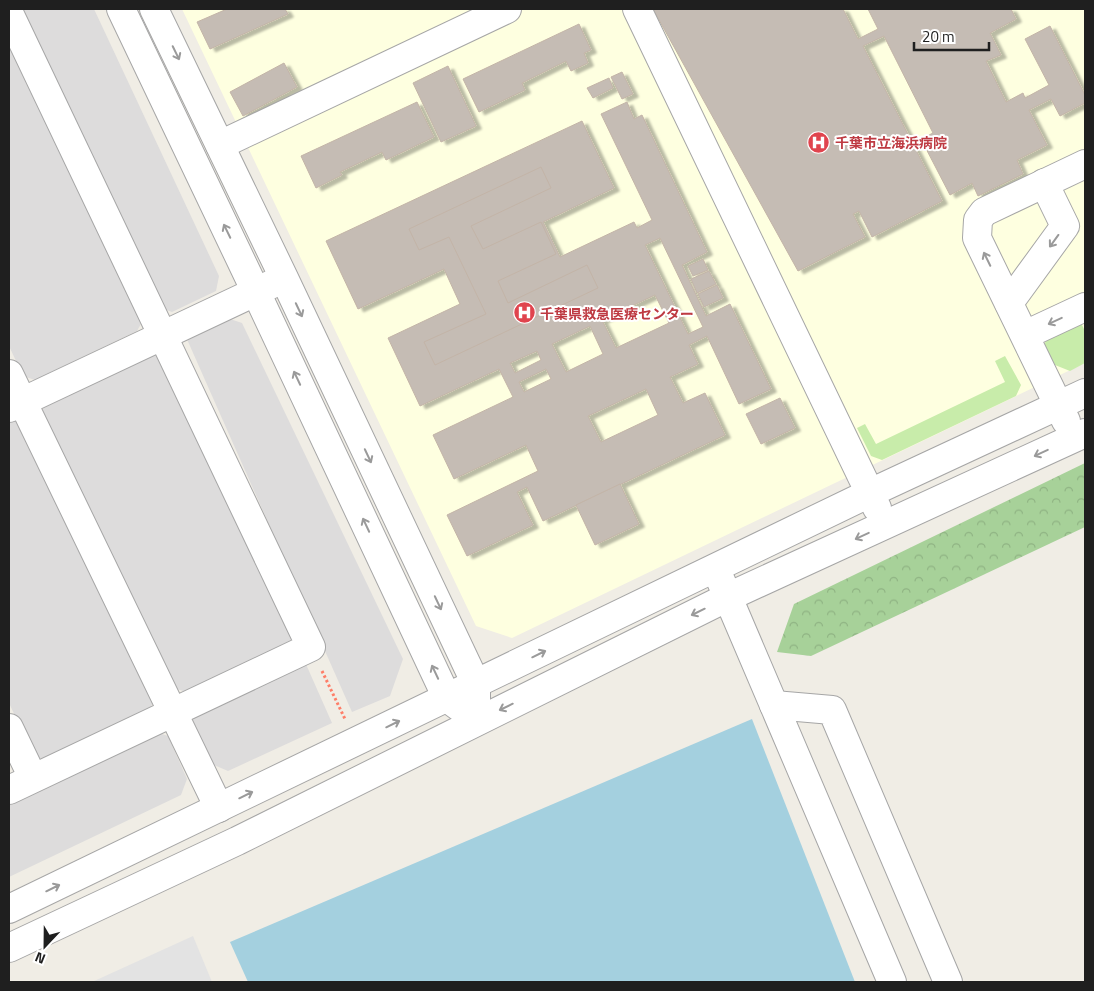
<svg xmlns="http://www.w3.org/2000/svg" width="1094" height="991" font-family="'Titillium Web','Noto Sans JP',sans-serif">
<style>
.residential{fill:#dddcdc}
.education{fill:#feffe0}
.grass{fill:#c8ecaa}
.forest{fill:url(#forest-crowns)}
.parking{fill:#e3e3e3}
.water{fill:#a4d0df}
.building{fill:#c5bcb4;stroke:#c3b4a7;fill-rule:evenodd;filter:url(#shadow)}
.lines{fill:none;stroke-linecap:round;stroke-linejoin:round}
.minor-casing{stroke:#a6a6a6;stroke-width:30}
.path{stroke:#fe7e68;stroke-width:3;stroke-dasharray:2.5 2.5;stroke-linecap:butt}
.minor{stroke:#fff;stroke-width:28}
.oneway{stroke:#9a9a9a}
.labels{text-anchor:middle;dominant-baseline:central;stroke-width:4;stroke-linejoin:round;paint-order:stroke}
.health-label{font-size:14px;font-weight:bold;fill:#be3a42;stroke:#fff;text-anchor:start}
</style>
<defs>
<pattern id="forest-crowns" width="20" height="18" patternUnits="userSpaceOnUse" patternTransform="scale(1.25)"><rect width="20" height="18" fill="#a7d199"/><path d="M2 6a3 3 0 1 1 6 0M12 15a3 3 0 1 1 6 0" fill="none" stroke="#8fb383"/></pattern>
<filter id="shadow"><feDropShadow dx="5.5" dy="3" stdDeviation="1" flood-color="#0004"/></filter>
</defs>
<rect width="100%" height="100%" fill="#f0ede5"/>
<g class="residential">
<path d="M18,9H94L219,276L216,291L172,312L159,307Z"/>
<path d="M9,35L143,320L137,331L35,380L23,376L9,346Z"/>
<path d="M230,319L242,323L403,659L390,696L352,712L186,337Z"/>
<path d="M149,350L161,355L294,633L289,644L186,692L174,688L42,411L47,399Z"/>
<path d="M9,418L21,423L154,700L149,711L46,760L34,756L9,703Z"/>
<path d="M305,662L332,723L228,771L214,765L192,722L198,711Z"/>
<path d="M156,732L168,736L187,779L181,795L9,877V801Z"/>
</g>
<path class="education" d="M182,9H1085V363L512,638L476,626Z"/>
<g class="grass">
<path d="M1080,321L1085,331V363L1070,371L1055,365C1052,359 1046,352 1045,346C1043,334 1071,325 1080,321Z"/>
<path d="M1005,356L1021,385L1016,396L882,460L871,456L857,428L865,424L876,444L1005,382L995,361Z"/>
</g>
<path class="forest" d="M1085,463V527L811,656L777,652L794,604Z"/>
<path class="parking" d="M193,936L212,982H92Z"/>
<path class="water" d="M752,719L855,982H248L230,942Z"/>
<g class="building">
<path d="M227,9H285L288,14L210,49L197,22Z"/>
<path d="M653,9H843L858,39L878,29L868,9H1011L1016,19L990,33L1001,55L986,61L1006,102L1023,93L1025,98L1049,85L1025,39L1050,26L1085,95V103L1060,116L1051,99L1029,110L1047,145L1017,160L1023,174L978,196L972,183L950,195L921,139L933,133L884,36L863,46L942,201L872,237L859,211L853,214L865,237L798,271Z"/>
<path d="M579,24L591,50L584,53L588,63L571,71L566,61L522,83L525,90L479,112L463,79Z"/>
<path d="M284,63L297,87L243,116L230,92Z"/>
<path d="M448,66L476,126L441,142L413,83Z"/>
<path d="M622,72L633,94L622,99L611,77Z"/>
<path d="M609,78L613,88L593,98L587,88Z"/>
<path d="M417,102L434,137L386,160L382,152L340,172L342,175L316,188L301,156Z"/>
<path d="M627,102L634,119L642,115L707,252L682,265L706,316L730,304L771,389L739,404L707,336L689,345L698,364L670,377L683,403L705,393L725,435L543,521L527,487L517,492L533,525L467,556L447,515L538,471L526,445L454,479L433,435L513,397L499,369L420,406L388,338L460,304L444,269L358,309L326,241L582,121L614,188L543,222L560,257L634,222L637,228L652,220L601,114ZM660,238L703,327L688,334L645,245ZM655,295L669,323L616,348L602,320ZM590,326L603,354L566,372L552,344ZM537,351L541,360L515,373L510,363ZM546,369L551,379L524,392L519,382ZM646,389L658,415L601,442L588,416Z"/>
<path d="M541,167L551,188L471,226L483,249L541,222L556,254L498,281L508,303L587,265L598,288L435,365L424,342L486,314L449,237L419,250L409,229Z"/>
<path d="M703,259L708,270L693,276L688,266Z"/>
<path d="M709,271L716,284L697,293L691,279Z"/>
<path d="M717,285L723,298L704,307L698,294Z"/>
<path d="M780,398L795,428L761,444L746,414Z"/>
<path d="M620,484L639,524L595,545L576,505Z"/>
</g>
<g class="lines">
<defs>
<g id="minor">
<path d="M121,9L256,292L447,698L462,709"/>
<path d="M154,9L284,278L476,684V702"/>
<path d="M637,9L877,508"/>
<path d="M9,13L311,647L9,790"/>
<path d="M220,145L507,9"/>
<path d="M1009,303L1065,226L1044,183"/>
<path d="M1025,335L1085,307"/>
<path d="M9,374L219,808"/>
<path d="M9,408L272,284"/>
<path d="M1066,421L977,238L978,220L984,212L1085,164"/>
<path d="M721,581L892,982"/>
<path d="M774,705L832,710L948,982"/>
<path d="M9,728L33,778"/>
<path d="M9,909L870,493L1085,393"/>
<path d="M9,948L237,841L728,597L1085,433"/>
</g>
</defs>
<use href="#minor" class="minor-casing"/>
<path class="path" d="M322,671L345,719"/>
<use href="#minor" class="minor"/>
</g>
<defs><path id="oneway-shaft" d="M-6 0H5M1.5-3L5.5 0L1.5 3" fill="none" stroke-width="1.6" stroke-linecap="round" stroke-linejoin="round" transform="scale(1.25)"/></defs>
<g class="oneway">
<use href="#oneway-shaft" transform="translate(176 53) rotate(64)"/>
<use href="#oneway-shaft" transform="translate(227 231) rotate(-116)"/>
<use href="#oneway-shaft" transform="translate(1054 241) rotate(126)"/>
<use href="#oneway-shaft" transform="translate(987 259) rotate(-116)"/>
<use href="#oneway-shaft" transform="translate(299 310) rotate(65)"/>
<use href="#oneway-shaft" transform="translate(1055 321) rotate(155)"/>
<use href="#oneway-shaft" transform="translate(297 378) rotate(-115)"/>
<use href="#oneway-shaft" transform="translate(1041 453) rotate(155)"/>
<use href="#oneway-shaft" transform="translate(368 456) rotate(65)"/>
<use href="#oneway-shaft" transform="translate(366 525) rotate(-115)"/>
<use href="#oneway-shaft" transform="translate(862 536) rotate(155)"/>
<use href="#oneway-shaft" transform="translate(438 603) rotate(65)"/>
<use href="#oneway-shaft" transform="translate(698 612) rotate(154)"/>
<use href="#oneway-shaft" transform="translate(539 654) rotate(-26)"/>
<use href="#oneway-shaft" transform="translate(435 672) rotate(-115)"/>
<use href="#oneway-shaft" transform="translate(506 707) rotate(154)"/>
<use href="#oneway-shaft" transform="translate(393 724) rotate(-26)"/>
<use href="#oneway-shaft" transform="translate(246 795) rotate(-26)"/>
<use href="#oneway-shaft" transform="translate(53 888) rotate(-26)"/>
</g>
<defs>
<symbol id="hospital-disc" viewBox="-11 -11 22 22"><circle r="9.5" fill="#e0444e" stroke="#fff"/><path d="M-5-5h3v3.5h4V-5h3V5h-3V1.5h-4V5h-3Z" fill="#fff"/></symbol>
</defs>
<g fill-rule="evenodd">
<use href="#hospital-disc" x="806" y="130" width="25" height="25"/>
<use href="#hospital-disc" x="512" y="300" width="25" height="25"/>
</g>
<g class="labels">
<g class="health-label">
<text x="835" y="142">千葉市立海浜病院</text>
<text x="540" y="313">千葉県救急医療センター</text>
</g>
</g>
<rect width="1094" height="991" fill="none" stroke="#1f1f1f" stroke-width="20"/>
<g transform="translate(45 946) rotate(202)" stroke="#ffffff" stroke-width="4" paint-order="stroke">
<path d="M0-4L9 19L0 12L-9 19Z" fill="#1f1f1f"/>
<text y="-8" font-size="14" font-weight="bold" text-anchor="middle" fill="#1f1f1f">N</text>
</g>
<path d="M914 42v8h75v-8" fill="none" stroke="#1f1f1f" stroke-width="2.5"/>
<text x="922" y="42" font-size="15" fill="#1f1f1f" stroke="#ffffff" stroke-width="4" paint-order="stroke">20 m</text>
</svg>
